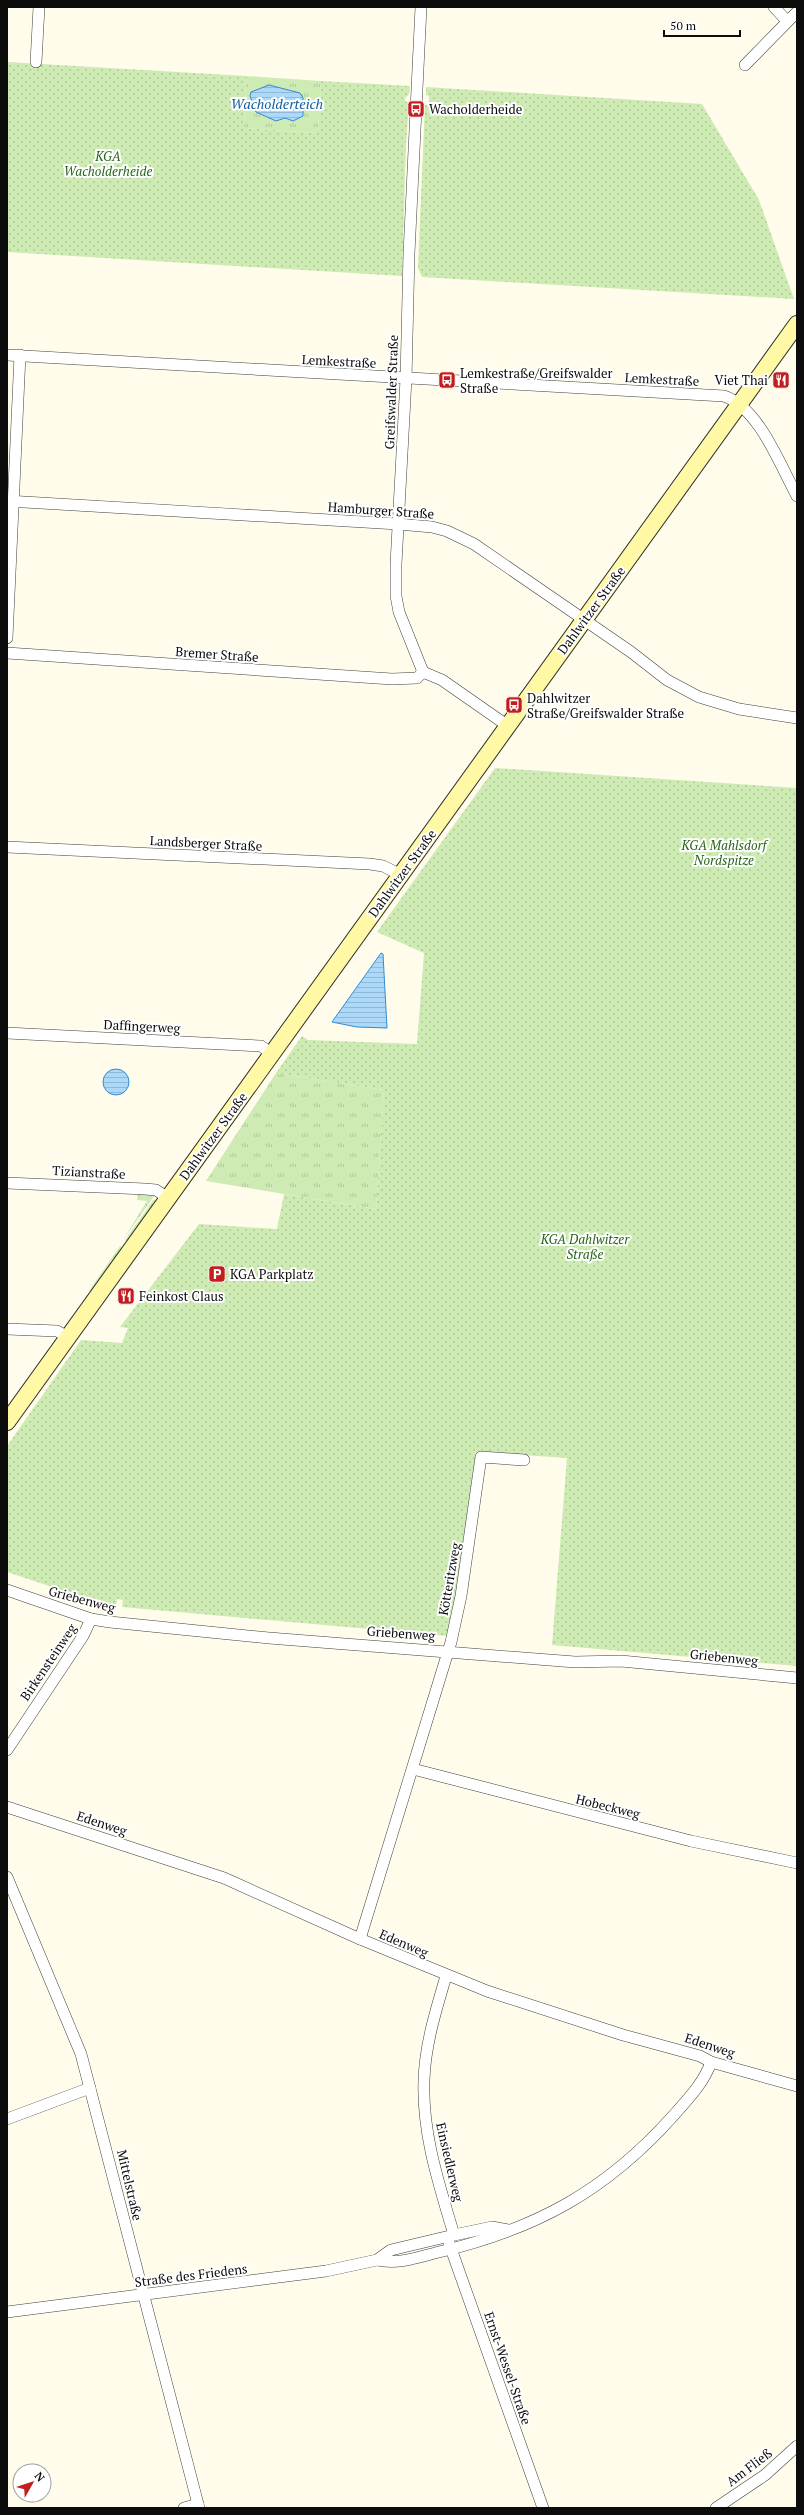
<svg xmlns="http://www.w3.org/2000/svg" width="804" height="2515" font-family="'PT Serif',serif">
<style>
.grass{fill:url(#grass-tufts)}
.garden{fill:url(#garden-dots)}
.water{fill:url(#water-rules);stroke:#308cd4}
.lines{fill:none;stroke-linecap:round;stroke-linejoin:round}
.street-casing{stroke:#3f3f3f;stroke-width:12}
.secondary-casing{stroke:#2e2e2e;stroke-width:18}
.street{stroke:#fff;stroke-width:11}
.secondary{stroke:#fff9a6;stroke-width:16}
.labels{text-anchor:middle;dominant-baseline:central;stroke-width:4;stroke-linejoin:round;paint-order:stroke}
.poi-label{font-size:13px;fill:#0c0c0c;stroke:#fff;text-anchor:start}
.park-label{font-size:13px;font-style:italic;fill:#266619;stroke:#fff}
.street-label{font-size:13px;fill:#0c0c0c;stroke:#fff}
.water-label{font-size:14px;font-style:italic;fill:#0f5da3;stroke:#fff}
</style>
<defs>
<pattern id="grass-tufts" width="24" height="20" patternUnits="userSpaceOnUse"><rect width="24" height="20" fill="#ceebb3"/><path d="M3 7l-1-3M5 7V3M7 7l1-3M15 17l-1-3M17 17v-4M19 17l1-3" fill="none" stroke="#b0c899"/></pattern>
<pattern id="garden-dots" width="8" height="8" patternUnits="userSpaceOnUse"><rect width="8" height="8" fill="#ceebb3"/><path d="M2 2h.1M6 6h.1" fill="none" stroke="#b0c899" stroke-width="1.8" stroke-linecap="round"/></pattern>
<pattern id="water-rules" width="6" height="5" patternUnits="userSpaceOnUse"><rect width="6" height="5" fill="#acd9f9"/><path d="M0 2.5h6" fill="none" stroke="#93b9d4"/></pattern>
</defs>
<rect width="100%" height="100%" fill="#fffceb"/>
<g class="grass">
<path d="M246,76L321,81L318,133L244,128Z"/>
<path d="M276,1073L384,1090L376,1209L206,1181Z"/>
<path d="M138,1192L154,1196L123,1240L147,1201L137,1200Z"/>
<path d="M154,1199L156,1202L129,1243L125,1240Z"/>
<path d="M120,1246L124,1249L92,1293L89,1291Z"/>
</g>
<g class="garden">
<path d="M7,62L246,76L244,128L318,133L321,81L410,86L409,94L405,98V101L409,103L406,144L402,276L7,252Z"/>
<path d="M426,87L702,104L759,200L794,299L422,277L418,268L425,105L429,104V96L426,95Z"/>
<path d="M495,768L797,788V1666L552,1645L567,1458L476,1452L460,1578L448,1636L122,1607L123,1600L117,1599L116,1606L106,1605L7,1572V1446L81,1340L122,1343L128,1328L120,1327L199,1224L277,1229L284,1194L376,1209L384,1090L276,1073L302,1036L308,1040L417,1044L424,953L377,932Z"/>
</g>
<g class="water">
<path d="M269,85L300,93L303,98V116L293,121L285,118L276,121L256,112L250,96L251,92Z"/>
<path d="M381,953L383,954L387,1028L357,1027L332,1022Z"/>
<circle cx="116" cy="1082" r="13"/>
</g>
<g class="lines">
<defs>
<g id="street">
<path d="M421,7L409,253L406,379L396,564V596L399,612L423,672L442,680L508,726"/>
<path d="M774,7L787,21"/>
<path d="M36,62L39,7"/>
<path d="M745,65L797,12"/>
<path d="M7,355L724,396C759,408 780,465 797,496"/>
<path d="M7,501L398,524L432,527L447,531L474,544L631,652L667,680L699,697L739,709L797,718"/>
<path d="M7,638L20,355"/>
<path d="M7,653L392,679L417,678L423,672"/>
<path d="M7,847L370,864L383,866L401,875"/>
<path d="M7,1033L261,1046L272,1054"/>
<path d="M7,1183L145,1189L156,1190L168,1198"/>
<path d="M7,1329L57,1331L68,1337"/>
<path d="M7,1590L91,1619L110,1622L269,1638L575,1662L621,1661L797,1678"/>
<path d="M7,1750L83,1636L91,1619"/>
<path d="M413,1769L691,1841L797,1863"/>
<path d="M7,1807L224,1878L360,1939L487,1991L623,2035L700,2056L711,2062L797,2086"/>
<path d="M7,1877L81,2054L199,2508"/>
<path d="M360,1939L451,1642L461,1596L481,1457L524,1460"/>
<path d="M446,1976C436,2010 425,2045 424,2080C422,2134 439,2184 454,2235"/>
<path d="M7,2119L90,2088"/>
<path d="M449,2243L543,2508"/>
<path d="M377,2260C398,2265 419,2257 439,2252C536,2229 606,2191 673,2116C687,2100 704,2083 711,2062"/>
<path d="M7,2312L326,2271L377,2260L391,2250L454,2235L492,2227L508,2230"/>
<path d="M184,2508L198,2504"/>
<path d="M716,2508L765,2475L797,2446"/>
</g>
<path id="secondary" d="M7,1422L797,324"/>
</defs>
<use href="#street" class="street-casing"/>
<use href="#secondary" class="secondary-casing"/>
<use href="#street" class="street"/>
<use href="#secondary" class="secondary"/>
</g>
<defs>
<symbol id="bus-square" viewBox="-11 -11 22 22"><rect x="-9" y="-9" width="18" height="18" rx="4" fill="#c21d1f" stroke="#fff"/><path d="M-5-6H5V4H4V6H2V4H-2V6H-4V4H-5ZM-3.5-4V0h7V-4ZM-3.5 1.2v1.5H-2V1.2ZM2 1.2v1.5H3.5V1.2Z" fill="#fff"/></symbol>
<symbol id="restaurant-square" viewBox="-11 -11 22 22"><rect x="-9" y="-9" width="18" height="18" rx="4" fill="#c21d1f" stroke="#fff"/><path d="M-5-6h1v4h1v-4h1v4h1v-4h1v5L-1.5 .5V6h-2V.5L-5-1ZM5-6V6H3V1.5H1.5Q1.5-4 5-6Z" fill="#fff"/></symbol>
<symbol id="parking-square" viewBox="-11 -11 22 22"><rect x="-9" y="-9" width="18" height="18" rx="4" fill="#c21d1f" stroke="#fff"/><path d="M-3.5-5.5H1a3.5 3.5 0 0 1 0 7H-1V5.5H-3.5ZM-1-3.4V-.6H.8a1.4 1.4 0 0 0 0-2.8Z" fill="#fff"/></symbol>
</defs>
<g fill-rule="evenodd">
<use href="#bus-square" x="406" y="99" width="20" height="20"/>
<use href="#bus-square" x="437" y="370" width="20" height="20"/>
<use href="#restaurant-square" x="771" y="370" width="20" height="20"/>
<use href="#bus-square" x="504" y="695" width="20" height="20"/>
<use href="#parking-square" x="207" y="1264" width="20" height="20"/>
<use href="#restaurant-square" x="116" y="1286" width="20" height="20"/>
</g>
<g class="labels">
<g class="poi-label">
<text x="429" y="109">Wacholderheide</text>
<text x="460" y="373">Lemkestraße/Greifswalder<tspan x="460" dy="15">Straße</tspan></text>
<text x="768" y="380" text-anchor="end">Viet Thai</text>
<text x="527" y="698">Dahlwitzer<tspan x="527" dy="15">Straße/Greifswalder Straße</tspan></text>
<text x="230" y="1274">KGA Parkplatz</text>
<text x="139" y="1296">Feinkost Claus</text>
</g>
<g class="park-label">
<text x="108" y="156">KGA<tspan x="108" dy="15">Wacholderheide</tspan></text>
<text x="724" y="845">KGA Mahlsdorf<tspan x="724" dy="15">Nordspitze</tspan></text>
<text x="585" y="1239">KGA Dahlwitzer<tspan x="585" dy="15">Straße</tspan></text>
</g>
<g class="street-label">
<text transform="translate(339 361) rotate(3)">Lemkestraße</text>
<text transform="translate(662 379) rotate(3)">Lemkestraße</text>
<text transform="translate(391 392) rotate(-88)">Greifswalder Straße</text>
<text transform="translate(381 510) rotate(4)">Hamburger Straße</text>
<text transform="translate(591 610) rotate(-54)">Dahlwitzer Straße</text>
<text transform="translate(217 654) rotate(4)">Bremer Straße</text>
<text transform="translate(206 843) rotate(3)">Landsberger Straße</text>
<text transform="translate(402 873) rotate(-54)">Dahlwitzer Straße</text>
<text transform="translate(142 1026) rotate(3)">Daffingerweg</text>
<text transform="translate(213 1136) rotate(-54)">Dahlwitzer Straße</text>
<text transform="translate(89 1172) rotate(3)">Tizianstraße</text>
<text transform="translate(449 1579) rotate(-80)">Kötteritzweg</text>
<text transform="translate(82 1599) rotate(15)">Griebenweg</text>
<text transform="translate(401 1633) rotate(4)">Griebenweg</text>
<text transform="translate(724 1657) rotate(6)">Griebenweg</text>
<text transform="translate(48 1662) rotate(-56)">Birkensteinweg</text>
<text transform="translate(608 1806) rotate(14)">Hobeckweg</text>
<text transform="translate(102 1823) rotate(18)">Edenweg</text>
<text transform="translate(404 1943) rotate(23)">Edenweg</text>
<text transform="translate(710 2045) rotate(18)">Edenweg</text>
<text transform="translate(450 2162) rotate(77)">Einsiedlerweg</text>
<text transform="translate(130 2185) rotate(77)">Mittelstraße</text>
<text transform="translate(191 2275) rotate(-7)">Straße des Friedens</text>
<text transform="translate(508 2368) rotate(71)">Ernst-Wessel-Straße</text>
<text transform="translate(749 2467) rotate(-37)">Am Fließ</text>
</g>
<g class="water-label">
<text x="277" y="103">Wacholderteich</text>
</g>
</g>
<rect width="804" height="2515" fill="none" stroke="#0c0c0c" stroke-width="16"/>
<g transform="translate(32 2483) rotate(51)"><circle r="19" fill="#ffffff" stroke="#9e9e9e"/>
<path d="M0-3L7 15L0 10L-7 15Z" fill="#c21d1f"/>
<text y="-6" font-size="11" font-weight="bold" text-anchor="middle" fill="#0c0c0c">N</text>
</g>
<path d="M664 30v6h76v-6" fill="none" stroke="#0c0c0c" stroke-width="2"/>
<text x="670" y="30" font-size="12" fill="#0c0c0c" stroke="#ffffff" stroke-width="3" paint-order="stroke">50 m</text>
</svg>
